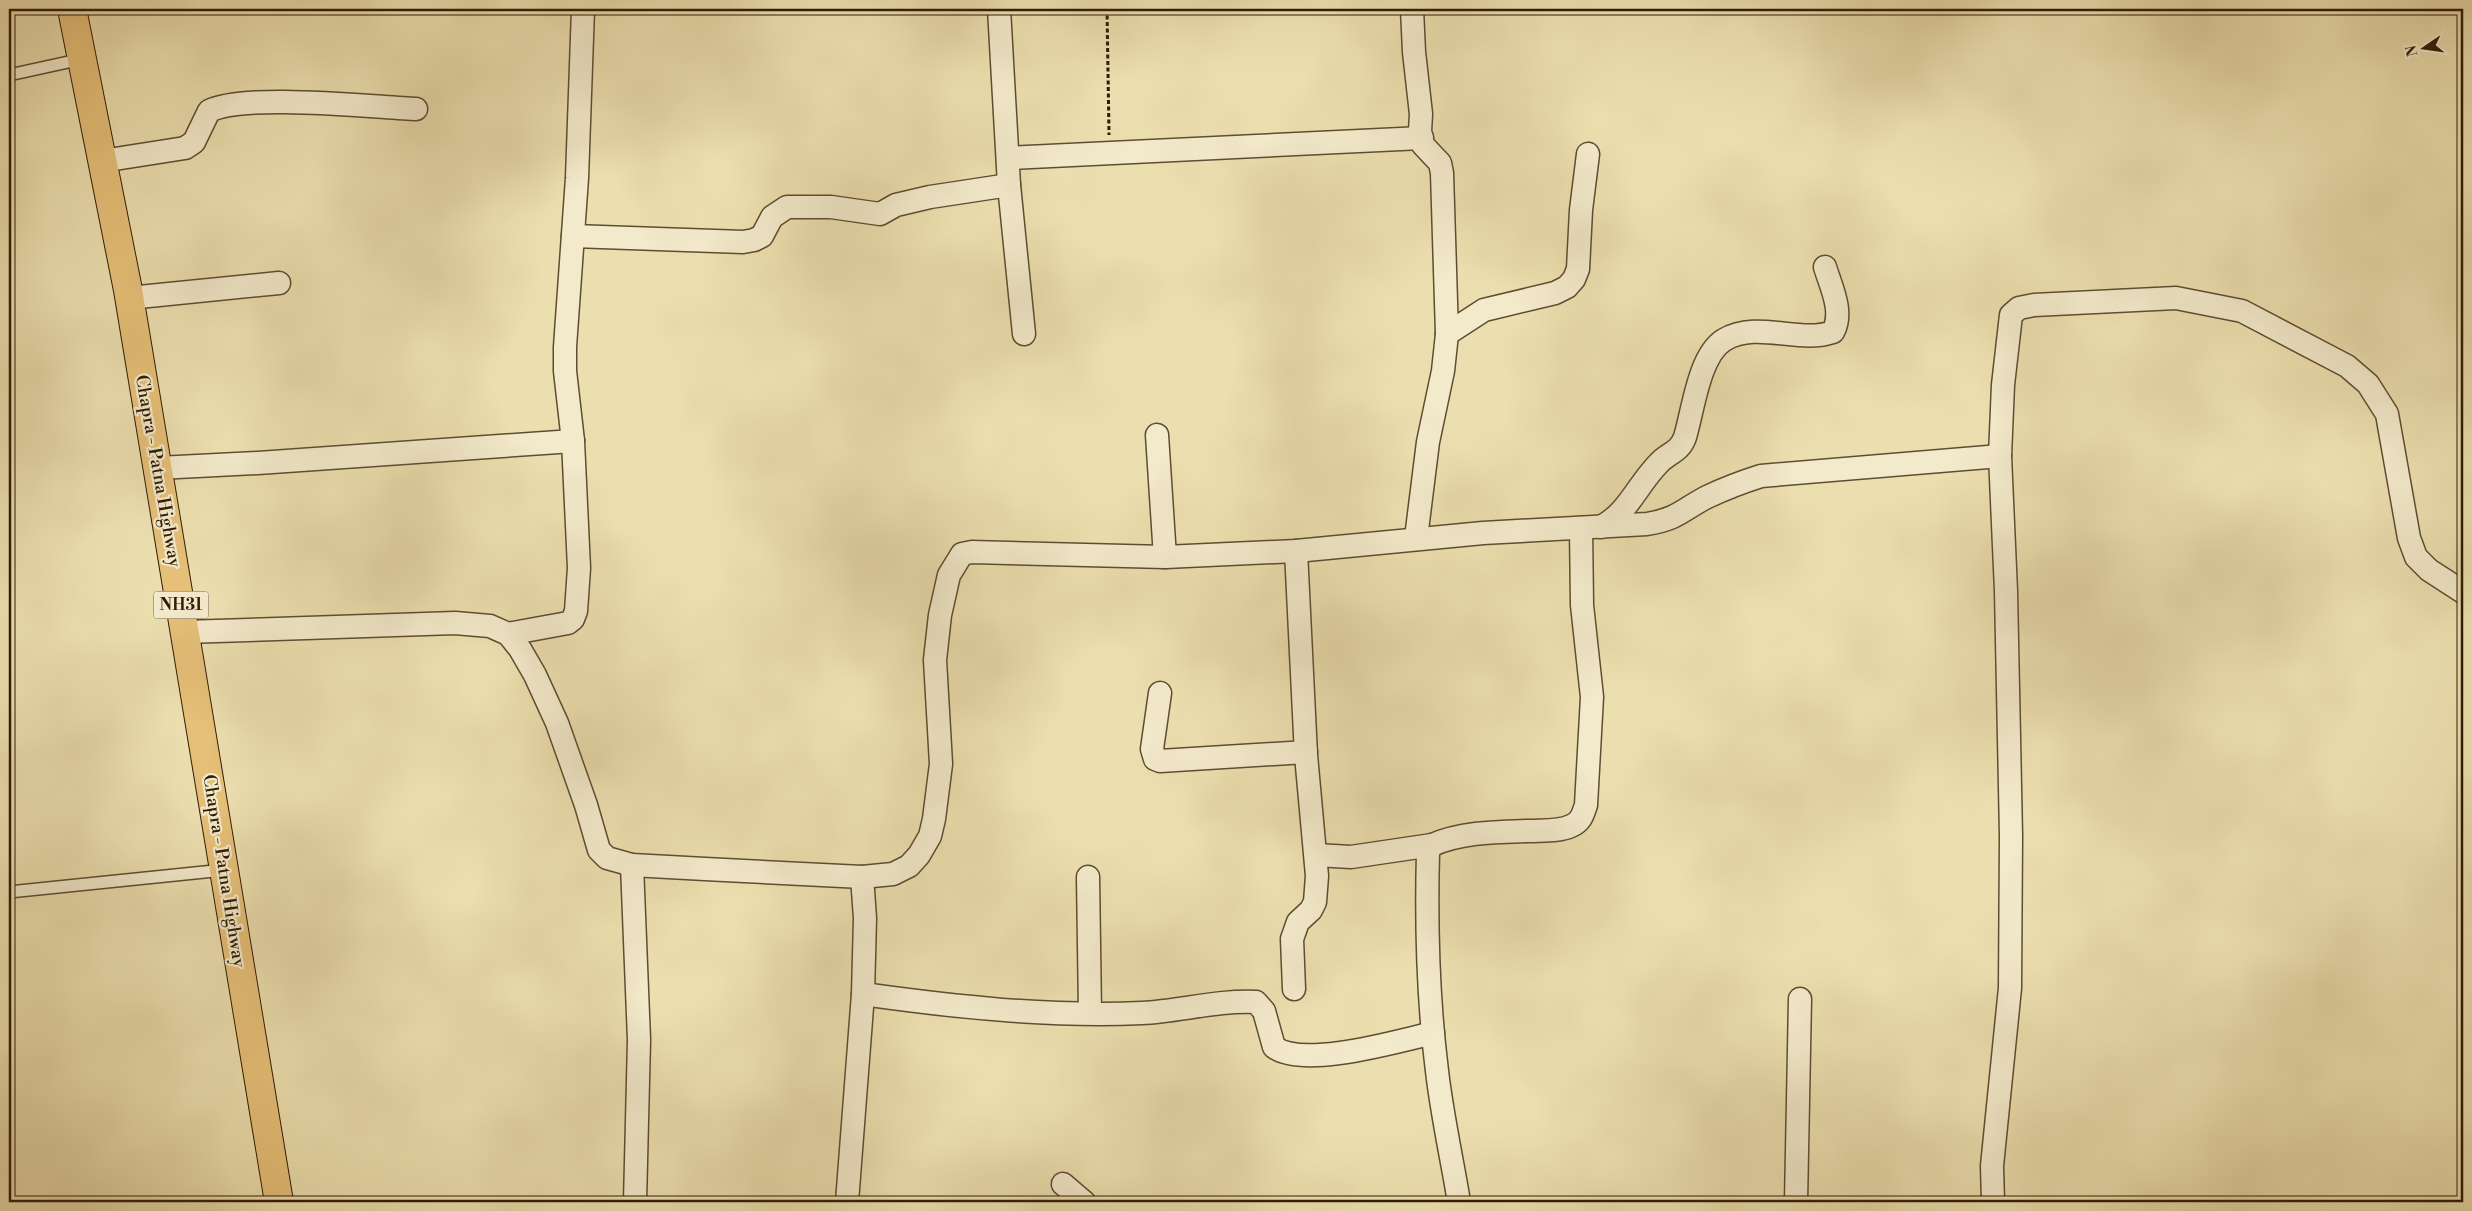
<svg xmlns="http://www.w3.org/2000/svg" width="2472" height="1211" font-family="'Libre Bodoni',serif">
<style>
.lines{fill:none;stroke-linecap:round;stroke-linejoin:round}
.lane-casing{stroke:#5e4d31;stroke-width:14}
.street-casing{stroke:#5e4d31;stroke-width:25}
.highway-casing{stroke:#2f1c07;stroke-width:30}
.path{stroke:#2f1c07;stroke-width:3;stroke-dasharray:4 2.5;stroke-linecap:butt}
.lane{stroke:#f3eacb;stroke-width:11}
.street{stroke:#f3eacb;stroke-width:22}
.highway{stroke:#e6c078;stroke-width:28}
.labels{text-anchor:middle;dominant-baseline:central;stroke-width:4.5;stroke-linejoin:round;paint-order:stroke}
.shield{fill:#f3eacb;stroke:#6a5a42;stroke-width:1}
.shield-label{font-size:16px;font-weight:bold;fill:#2f1c07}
.street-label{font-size:18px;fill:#2f1c07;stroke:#f3eacb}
</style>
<rect width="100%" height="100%" fill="#ecdfaf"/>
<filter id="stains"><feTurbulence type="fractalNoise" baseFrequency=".004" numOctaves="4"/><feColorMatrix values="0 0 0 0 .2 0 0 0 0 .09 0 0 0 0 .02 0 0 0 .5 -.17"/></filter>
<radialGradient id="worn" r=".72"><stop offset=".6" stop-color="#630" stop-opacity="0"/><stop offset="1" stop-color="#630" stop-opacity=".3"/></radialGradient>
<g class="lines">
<defs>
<g id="lane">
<path d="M9,75L82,59"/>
<path d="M9,892L224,870"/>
</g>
<g id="street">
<path d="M999,9L1009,185L1024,334"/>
<path d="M1412,9L1414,52L1421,114L1420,131L1423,145L1440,163L1442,173L1447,334L1443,371L1428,442L1416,538"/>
<path d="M1008,158L1422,138"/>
<path d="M102,161L185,148L194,142L209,111C244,93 371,107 416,109"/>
<path d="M573,236L743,242L754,240L762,236L772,217L787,207H831L880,214L896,205L930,197L1009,185"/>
<path d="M129,298L279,283"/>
<path d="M1447,334L1484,310L1555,293L1567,287L1574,279L1578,269L1581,210L1588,154"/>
<path d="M1157,435L1165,557"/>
<path d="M158,468L258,463L573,441"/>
<path d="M1601,527C1629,512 1637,485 1659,463C1668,453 1680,452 1685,437C1693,411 1699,355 1724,340C1757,320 1799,344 1833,332C1844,312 1831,287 1825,267"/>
<path d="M185,632L455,623L490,626L508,634L520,649L535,675L557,723L586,805L599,850L607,858L632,865L705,869L862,877L893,874L909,866L919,855L930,836L934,819L941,764L935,660L940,615L949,575L962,554L972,552L1165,557L1296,551L1483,533L1647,524C1678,519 1682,510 1707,497C1724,489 1742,482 1761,476L2000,456"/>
<path d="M508,634L568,623L573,619L576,611L579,568L573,441L565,371V347L577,178L583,9"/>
<path d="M1160,693L1152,749L1155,759L1160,761L1306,752"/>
<path d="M1316,855L1351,857L1432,845"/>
<path d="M632,865L639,1040L635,1202"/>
<path d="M1088,877L1090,1013"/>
<path d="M1294,989L1292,939L1298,922L1311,910L1315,902L1317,876L1306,755L1296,551"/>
<path d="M863,994C956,1007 1048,1017 1142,1013C1180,1011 1218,1000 1256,1002L1264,1011L1274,1047C1303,1069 1398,1041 1433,1033"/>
<path d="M1063,1184L1084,1202"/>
<path d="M847,1202L863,994L865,918L862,877"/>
<path d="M1459,1202C1452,1159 1442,1115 1437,1071C1428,999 1426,925 1428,852L1432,845C1462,832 1496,832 1528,831C1542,830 1558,832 1571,826C1581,822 1583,814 1586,805L1592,697L1582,605L1581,528"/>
<path d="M1796,1202L1800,999"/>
<path d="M1993,1202L1992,1166L2010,988L2011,836L2006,591L2000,456L2003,385L2011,315L2019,308L2034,305L2176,298L2242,311L2347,366L2368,384L2387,414L2409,538L2416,557L2429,570L2463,592"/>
</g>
<path id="highway" d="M72,9L128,290L279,1202"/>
</defs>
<use href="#lane" class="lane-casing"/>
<use href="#street" class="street-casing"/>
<use href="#highway" class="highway-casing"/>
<path class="path" d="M1107,9L1109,135"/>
<use href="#lane" class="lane"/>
<use href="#street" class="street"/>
<use href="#highway" class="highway"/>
</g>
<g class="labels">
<rect class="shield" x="153.5" y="591.5" width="55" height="27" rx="4"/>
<g class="shield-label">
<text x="181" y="605">NH31</text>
</g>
<g class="street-label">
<text transform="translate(158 471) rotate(80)">Chapra - Patna Highway</text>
<text transform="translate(224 871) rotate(81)">Chapra - Patna Highway</text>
</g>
</g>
<rect width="2472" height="1211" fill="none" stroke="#ecdfaf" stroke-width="30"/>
<rect x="10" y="10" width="2452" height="1191" fill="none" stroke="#2f1c07" stroke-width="2.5"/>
<rect x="15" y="15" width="2442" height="1181" fill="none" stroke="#2f1c07"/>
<g transform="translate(2424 48) rotate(257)" stroke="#f3eacb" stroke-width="4" paint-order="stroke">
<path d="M0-4L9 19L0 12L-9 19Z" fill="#2f1c07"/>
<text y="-8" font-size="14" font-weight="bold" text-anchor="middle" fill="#2f1c07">N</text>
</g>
<rect width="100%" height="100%" filter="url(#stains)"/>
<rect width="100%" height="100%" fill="url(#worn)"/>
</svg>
